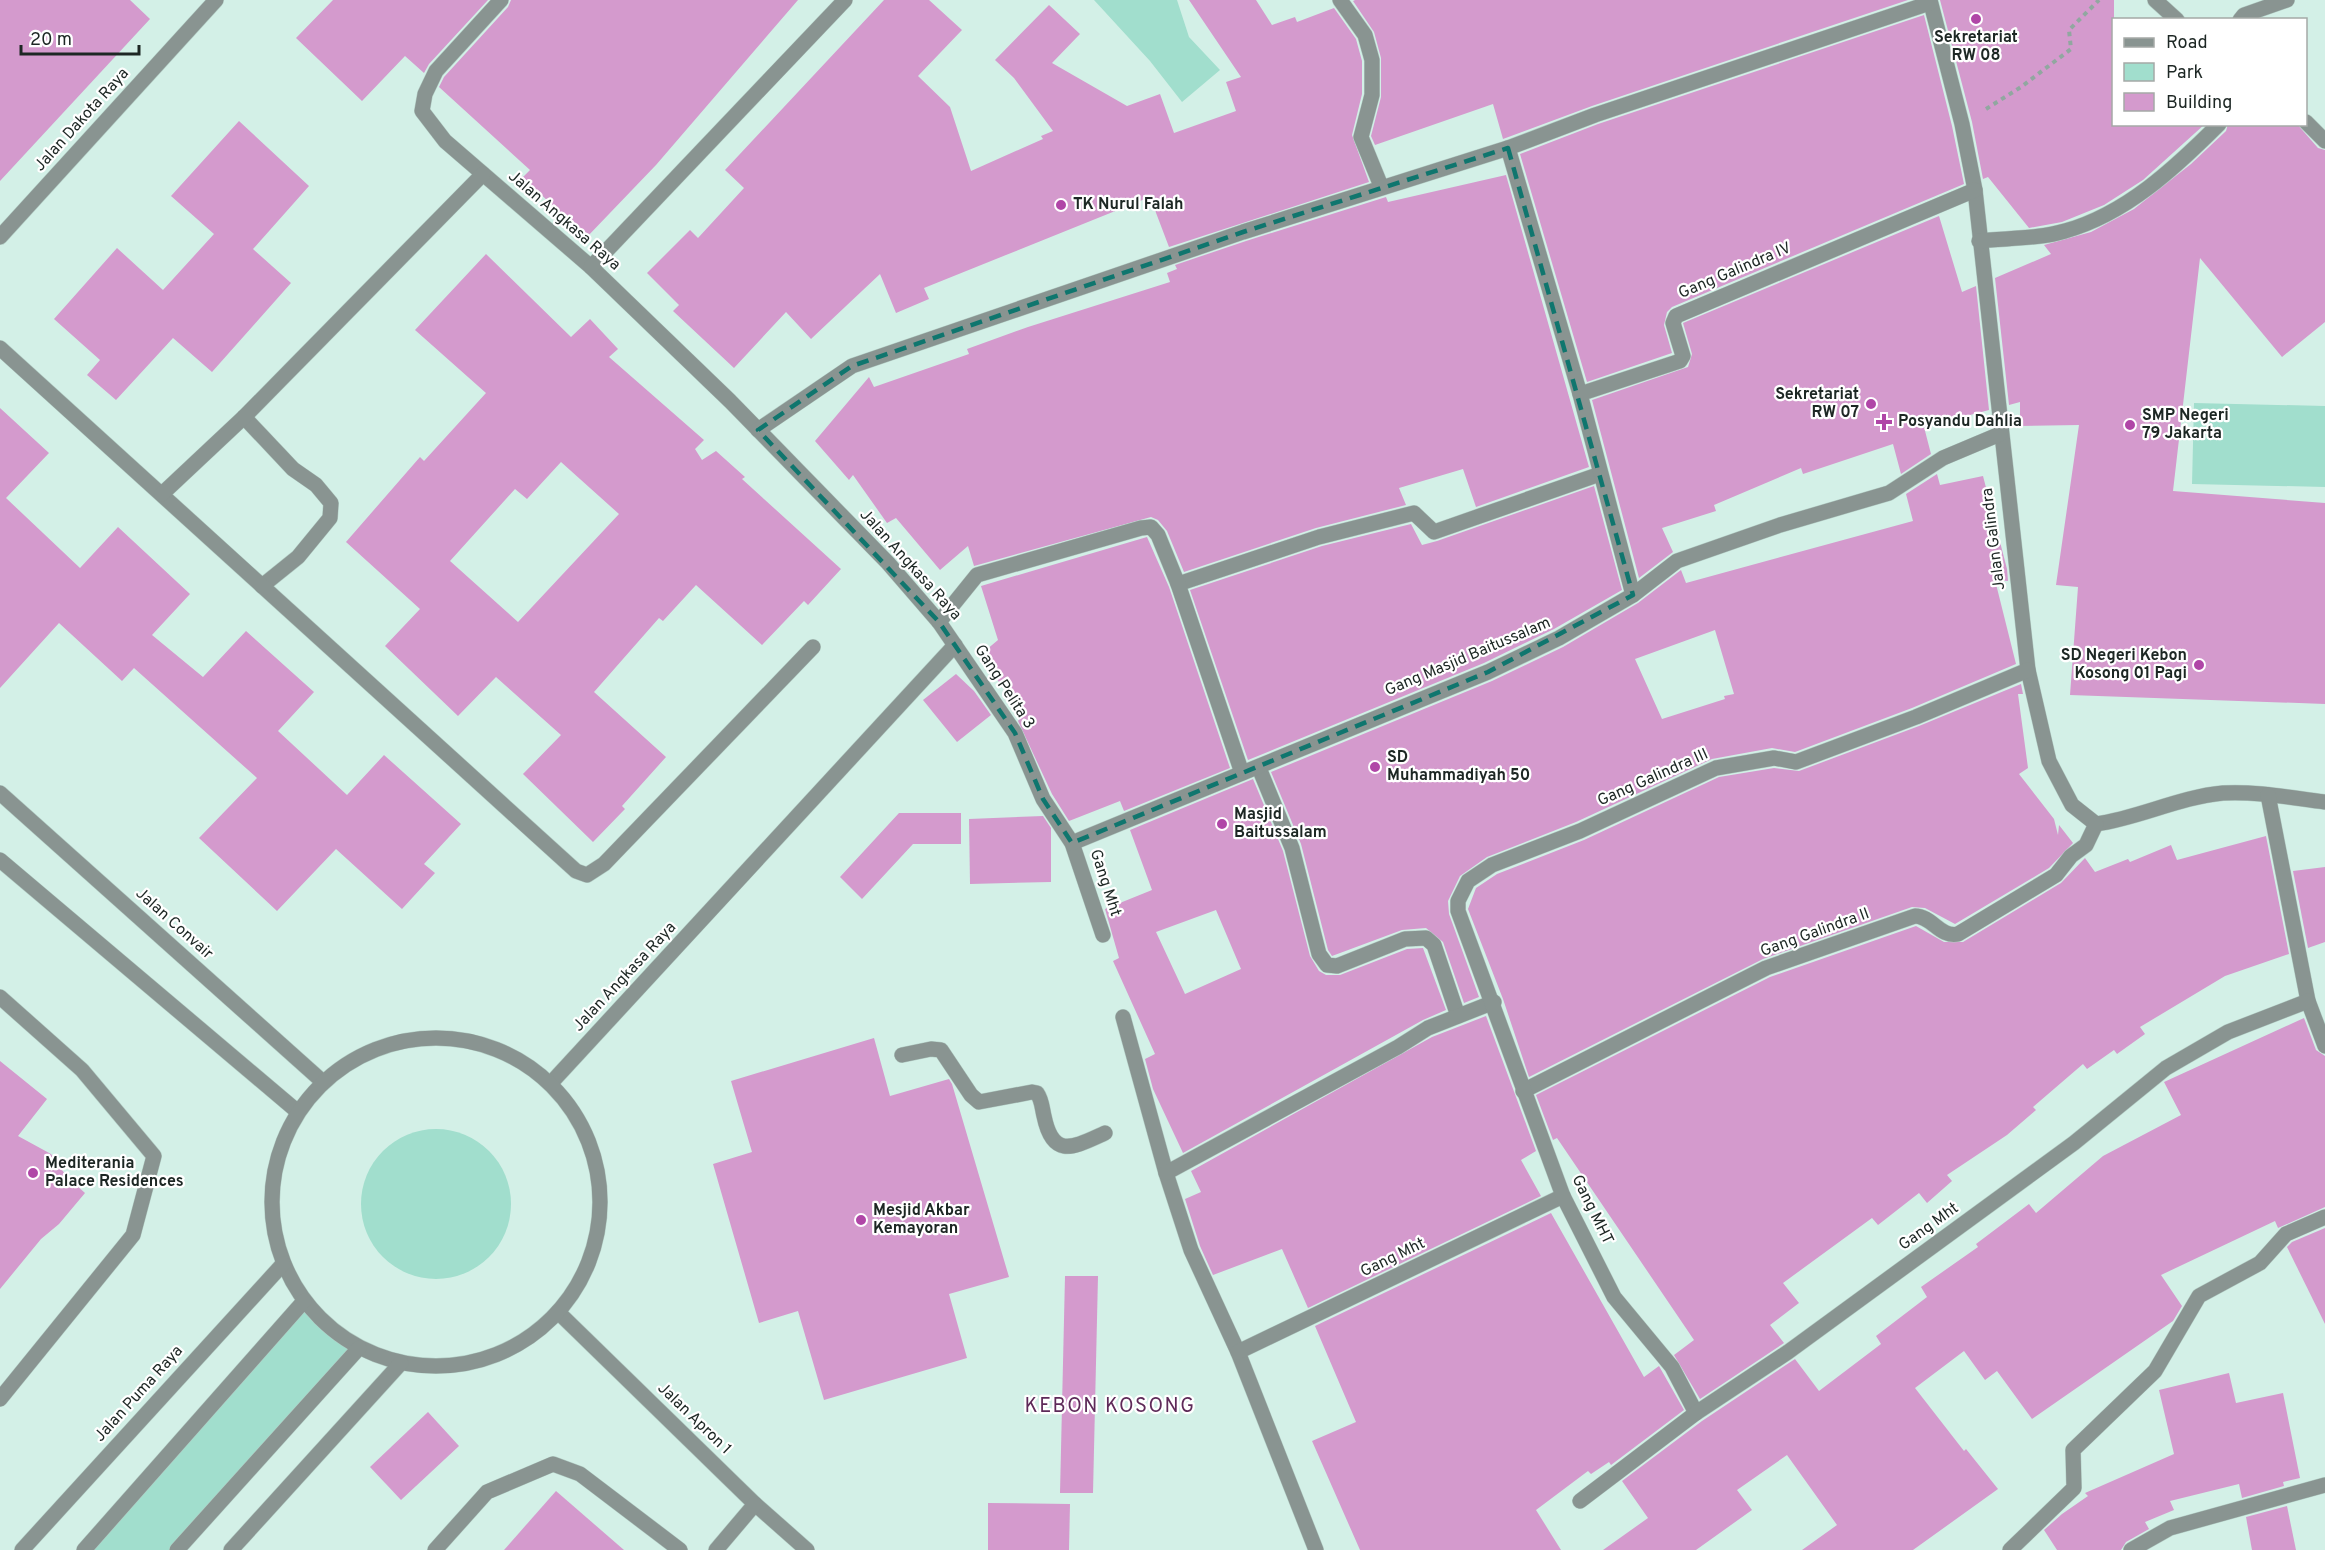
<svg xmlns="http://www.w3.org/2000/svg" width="2325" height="1550" font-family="Overpass,sans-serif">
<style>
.green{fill:#a1decd}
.building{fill:#d49acd;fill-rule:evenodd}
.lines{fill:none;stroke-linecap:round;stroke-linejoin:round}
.service-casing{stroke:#b2ccc4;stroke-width:16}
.minor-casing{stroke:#b2ccc4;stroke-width:16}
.tertiary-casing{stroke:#b2ccc4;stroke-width:16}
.path{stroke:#91a7a0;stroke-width:4;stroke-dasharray:4.5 4.5;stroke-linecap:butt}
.service{stroke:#899491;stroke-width:15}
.minor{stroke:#899491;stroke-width:15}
.tertiary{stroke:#899491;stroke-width:15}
.marked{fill:none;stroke:#0f766e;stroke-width:4.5;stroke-dasharray:12 8;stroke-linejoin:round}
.poi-dot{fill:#b046a7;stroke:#fff;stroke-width:2}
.labels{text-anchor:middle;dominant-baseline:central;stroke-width:4.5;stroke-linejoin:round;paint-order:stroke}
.poi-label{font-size:16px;font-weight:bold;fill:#1d2724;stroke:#fff;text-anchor:start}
.street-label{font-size:16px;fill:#1d2724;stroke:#fff}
.quarter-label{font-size:20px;letter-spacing:1.5px;fill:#5e2a59;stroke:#fff}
</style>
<rect width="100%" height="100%" fill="#d3f0e7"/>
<g class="green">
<path d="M1094,0H1177L1189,37L1220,70L1182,102L1150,61Z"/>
<path d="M2194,403L2325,406V487L2192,484Z"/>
<circle cx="436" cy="1204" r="75"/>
<path d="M304,1301L339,1336L359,1348L176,1550H79Z"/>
</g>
<g class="building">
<path d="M0,0H130L150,19L0,181Z"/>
<path d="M333,0H488L429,64L424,73L405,56L362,101L296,38Z"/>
<path d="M511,0H798L656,165L586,238L523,177L530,170L439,87L444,77L508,7Z"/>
<path d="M884,0H929L962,30L918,76L950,107L971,171L1043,139L1041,136L1053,131L1014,78L995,60L1049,5L1080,34L1052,63L1127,106L1160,94L1174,133L1236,111L1226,82L1241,77L1189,0H1256L1272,25L1295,17L1297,22L1334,8L1356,39L1362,61V94L1352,135L1369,182L1169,247L1150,197L924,288L929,299L896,313L880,274L811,339L786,312L734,368L673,311L679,305L647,273L690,230L698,238L744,188L725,170Z"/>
<path d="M1355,0H1908L1592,106L1503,139L1493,104L1375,145L1371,136L1381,97V58L1374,32L1353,1Z"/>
<path d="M1940,0H2114V124H2205L2143,180L2104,205L2062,222L2029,228L1988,177L1983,179L1972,122Z"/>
<path d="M1924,15L1952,126L1964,184L1672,307L1667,312L1664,325L1672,353L1587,382L1520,154L1598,124Z"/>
<path d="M239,121L309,186L253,249L291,283L212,372L173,338L116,400L87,375L100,360L54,319L117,248L163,290L214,234L171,196Z"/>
<path d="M2228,124H2297L2318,148L2325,150V322L2282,357L2200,258L2173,491L2325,503V704L2070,695L2078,587L2056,585L2079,425L2020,426V402L2009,405L1995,278L2051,254L2044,245L2091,232L2134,209L2191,164L2226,131Z"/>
<path d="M1506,175L1589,467L1476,507L1463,469L1399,488L1406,505L1316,528L1184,572L1167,531L1158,520L1151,517L974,566L968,546L940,570L896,518L887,523L853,475L849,480L815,441L869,377L874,387L969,354L967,349L1028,327L1170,282L1167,273L1177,269L1175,265L1246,241L1386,197L1388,202Z"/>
<path d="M1939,216L1962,292L1976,286L1989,410L1924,427L1931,454L1901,474L1893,444L1803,474L1801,468L1714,505L1716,511L1662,528L1673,552L1639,578L1592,400L1688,367L1692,354L1683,323Z"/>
<path d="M486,254L571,337L590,319L618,349L609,357L704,440L695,449L702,460L716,451L745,477L742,479L841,569L808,605L804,601L762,645L696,585L663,621L659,618L594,692L666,757L622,806L625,809L593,842L523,774L561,735L496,677L458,716L385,646L420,609L346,542L420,457L424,461L486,393L415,330ZM561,462L619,514L518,622L450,561L515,489L527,499Z"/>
<path d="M0,408L49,453L6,498L80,568L118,527L190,594L152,635L203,677L246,631L314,692L278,731L347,795L384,755L461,824L424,864L435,873L402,909L336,849L277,911L199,838L257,778L134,668L122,681L59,623L0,688Z"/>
<path d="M1937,474L1940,485L1983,476L2007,569L2008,581L1995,580L2016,664L1912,708L1795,752L1772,748L1712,759L1576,822L1487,857L1460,876L1448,901L1449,914L1479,997L1464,1003L1443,942L1426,928L1402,930L1332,956L1328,950L1301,844L1271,772L1492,681L1563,647L1638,603L1681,570L1686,583L1913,521L1906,494ZM1715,630L1734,694L1724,696L1725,699L1662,719L1635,659Z"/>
<path d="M1594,486L1622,590L1554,629L1484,663L1248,760L1190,590L1322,546L1411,524L1422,545L1437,541Z"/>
<path d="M1147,537L1169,587L1230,768L1124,811L1120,801L1069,821L1052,794L1018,721L1022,715L980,655L998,640L981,586Z"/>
<path d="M956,674L974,691L991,715L957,742L923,700Z"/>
<path d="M2021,684L2023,694H2018L2028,768L2019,774L2054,819L2058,835L2059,825L2073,843L2049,868L1955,924L1925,908L1912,907L1763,959L1529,1077L1503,999L1468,909L1476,888L1497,874L1584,840L1719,777L1774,768L1799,771L1919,726Z"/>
<path d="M1253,779L1283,851L1310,956L1319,971L1326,975H1340L1407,949L1423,948L1446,1010L1423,1020L1183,1153L1153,1089L1145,1059L1155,1054L1113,961L1119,958L1105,909L1152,890L1130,830ZM1216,910L1241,969L1185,994L1156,932Z"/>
<path d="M899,813H961V844H913L862,899L840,877Z"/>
<path d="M1043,816L1051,828V882L970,884L969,819Z"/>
<path d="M2266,836L2289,954L2225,976L2140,1027L2145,1034L2117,1054L2114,1050L2087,1069L2083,1064L2033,1107L2036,1110L2007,1135L1947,1175L1952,1181L1927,1203L1919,1193L1878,1225L1872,1218L1783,1283L1799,1303L1770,1325L1784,1343L1700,1399L1674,1355L1694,1340L1557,1138L1553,1140L1536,1095L1770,977L1916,926L1944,942H1963L2061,883L2085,858L2095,872L2128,859L2130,862L2171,845L2177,860Z"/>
<path d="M2325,867V942L2308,948L2293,871Z"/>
<path d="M1486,1016L1536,1151L1521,1160L1541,1196L1308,1308L1282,1249L1213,1275L1200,1246L1185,1199L1201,1192L1191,1171L1432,1037Z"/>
<path d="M2304,1018L2316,1050L2325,1056V1207L2278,1228L2275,1221L2161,1275L2182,1306L2173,1321L2032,1419L1997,1371L1985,1380L1964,1351L1915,1388L1964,1451L1966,1449L1998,1489L1913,1550H1802L1837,1525L1787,1455L1737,1490L1752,1510L1696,1550H1603L1648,1518L1622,1481L1702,1421L1795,1359L1819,1391L1881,1344L1876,1336L1927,1297L1921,1287L1978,1247L1976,1244L2029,1204L2036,1213L2103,1156L2181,1115L2164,1082Z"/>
<path d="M874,1038L890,1096L949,1079L952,1084L1009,1277L949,1294L967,1358L824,1400L798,1311L759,1323L713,1164L752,1152L731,1081Z"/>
<path d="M0,1061L47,1099L18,1136L51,1154L67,1177L85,1193L59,1224L41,1239L0,1289Z"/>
<path d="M1551,1213L1644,1377L1659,1366L1684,1410L1611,1465L1609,1462L1591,1474L1588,1471L1536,1510L1561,1550H1360L1312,1441L1356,1422L1315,1326Z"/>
<path d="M2325,1228V1324L2287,1247L2292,1242Z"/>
<path d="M1065,1276H1098L1093,1493H1060Z"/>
<path d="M2229,1373L2236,1403L2283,1393L2300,1478L2283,1482L2284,1486L2242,1498L2239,1484L2170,1501L2174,1510L2145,1522L2149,1529L2126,1542L2121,1550H2057L2044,1530L2062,1514L2088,1496L2085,1493L2174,1454L2159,1390Z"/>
<path d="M428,1412L459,1446L401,1500L370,1467Z"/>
<path d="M556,1491L624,1550H504Z"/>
<path d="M988,1503L1070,1504L1069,1550H988Z"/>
<path d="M2287,1506L2296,1550H2252L2246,1517Z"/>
</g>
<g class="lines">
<defs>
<g id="service">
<path d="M244,417L293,469L316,485L331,503L330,518L298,557L262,586"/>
<path d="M0,997L82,1070L154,1156L133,1235L0,1399"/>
<path d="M902,1055L931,1049L941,1050L971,1095L979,1102L1032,1092L1037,1093C1042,1100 1042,1108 1044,1116C1053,1160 1074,1147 1105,1133"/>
</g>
<g id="minor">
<path d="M501,0L436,71L425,94L422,111L445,141L591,267L730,401L888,563L939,622L1015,733L1043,799L1072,843L1103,935"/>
<path d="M1340,0L1365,35L1372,60V95L1361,137L1381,186"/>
<path d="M1930,0L1962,124L1975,190L2028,670L2049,761L2072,805L2096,824C2139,818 2179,797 2223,793C2256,791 2292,798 2325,802"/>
<path d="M2155,0L2177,20"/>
<path d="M2240,20L2244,15L2287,0"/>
<path d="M2306,122L2325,141"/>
<path d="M1508,148L1580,394"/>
<path d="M0,237L216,0"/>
<path d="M1979,241C2006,238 2039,239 2065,231C2126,214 2175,168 2219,124"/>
<path d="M591,267L845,0"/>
<path d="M0,348L576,871L587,875L604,864L813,647"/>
<path d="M758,430L852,366L1243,232L1508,148L1595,115L1930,3"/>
<path d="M162,494L244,417L483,174"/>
<path d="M1178,584L1319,537L1414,513L1434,532L1600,474"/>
<path d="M1633,595L1580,394L1680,361L1683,356L1673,323L1676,316L1975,190"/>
<path d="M939,622L977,575L1141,528L1151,527L1158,535L1178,584L1242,773"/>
<path d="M1259,768L1292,848L1319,954L1327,965L1337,966L1405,939L1426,938L1434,945L1458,1016"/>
<path d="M2268,795L2308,1001L2325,1046"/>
<path d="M1072,843L1488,672L1559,638L1633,595L1677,561L1780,525L1889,493L1943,458L2000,434"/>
<path d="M1123,1017L1166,1173L1191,1250L1238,1352L1316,1550"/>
<path d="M551,1083L955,645"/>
<path d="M1523,1091L1766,968L1915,916C1932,916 1940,938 1958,934L2056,875L2071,856L2086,845L2096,824"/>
<path d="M1166,1173L1398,1047L1428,1028L1494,1002"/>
<path d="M558,1312L755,1504L807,1550"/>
<path d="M1238,1352L1563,1196"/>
<path d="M1696,1413L1672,1367L1614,1297L1563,1196L1458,911V901L1468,881L1492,865L1580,831L1716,768L1774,758L1796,762L1916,717L2028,670"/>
<path d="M1580,1501L1696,1413L1788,1352L2074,1143L2166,1068L2228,1032L2308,1001"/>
<path d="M435,1550L487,1492L553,1464L580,1474L680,1550"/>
<path d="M716,1550L755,1504"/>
<path d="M2010,1550L2074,1488L2073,1450L2155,1371L2199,1296L2260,1263L2286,1234L2325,1217"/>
<path d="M2131,1550L2170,1528L2325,1485"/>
</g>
<g id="tertiary">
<path d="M0,793L323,1082"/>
<path d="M0,860L298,1112"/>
<circle cx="436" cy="1202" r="164"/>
<path d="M22,1550L283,1264"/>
<path d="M84,1550L304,1301"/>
<path d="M177,1550L359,1348"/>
<path d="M231,1550L401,1363"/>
</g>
</defs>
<use href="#service" class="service-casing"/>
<use href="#minor" class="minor-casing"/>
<use href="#tertiary" class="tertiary-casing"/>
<path class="path" d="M1986,109L2021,87L2071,49L2069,30L2099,0"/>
<use href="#service" class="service"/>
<use href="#minor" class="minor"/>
<use href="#tertiary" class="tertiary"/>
</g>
<path class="marked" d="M1508,148L1633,595L1488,672L1072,843L1043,799L1015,733L939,622L758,430L852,366L1243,232Z"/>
<g class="poi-dot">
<circle cx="1976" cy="19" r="6"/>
<circle cx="1061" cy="205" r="6"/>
<circle cx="1871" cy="404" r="6"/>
<path d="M1881 413h6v6h6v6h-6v6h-6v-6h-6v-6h6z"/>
<circle cx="2130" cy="425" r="6"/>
<circle cx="2199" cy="665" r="6"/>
<circle cx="1375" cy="767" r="6"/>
<circle cx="1222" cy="824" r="6"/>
<circle cx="33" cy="1173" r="6"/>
<circle cx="861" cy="1220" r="6"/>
</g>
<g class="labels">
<g class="poi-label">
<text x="1976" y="38" text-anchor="middle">Sekretariat<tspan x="1976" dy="18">RW 08</tspan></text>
<text x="1073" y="205">TK Nurul Falah</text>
<text x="1859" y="395" text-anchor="end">Sekretariat<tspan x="1859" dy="18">RW 07</tspan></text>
<text x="2142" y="416">SMP Negeri<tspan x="2142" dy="18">79 Jakarta</tspan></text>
<text x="1898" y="422">Posyandu Dahlia</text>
<text x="2187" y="656" text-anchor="end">SD Negeri Kebon<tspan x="2187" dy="18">Kosong 01 Pagi</tspan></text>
<text x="1387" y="758">SD<tspan x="1387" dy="18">Muhammadiyah 50</tspan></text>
<text x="1234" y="815">Masjid<tspan x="1234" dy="18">Baitussalam</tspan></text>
<text x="45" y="1164">Mediterania<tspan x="45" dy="18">Palace Residences</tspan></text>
<text x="873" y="1211">Mesjid Akbar<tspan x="873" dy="18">Kemayoran</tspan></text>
</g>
<g class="street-label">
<text transform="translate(82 120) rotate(-48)">Jalan Dakota Raya</text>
<text transform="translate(564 221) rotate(41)">Jalan Angkasa Raya</text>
<text transform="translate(1735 271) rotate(-23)">Gang Galindra IV</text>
<text transform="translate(1994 539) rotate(-97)">Jalan Galindra</text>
<text transform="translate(910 565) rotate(48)">Jalan Angkasa Raya</text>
<text transform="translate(1468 657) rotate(-23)">Gang Masjid Baitussalam</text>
<text transform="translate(1004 687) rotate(57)">Gang Pelita 3</text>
<text transform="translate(1653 778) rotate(-24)">Gang Galindra III</text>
<text transform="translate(1105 883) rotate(72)">Gang Mht</text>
<text transform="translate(174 924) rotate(42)">Jalan Convair</text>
<text transform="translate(1815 933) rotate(-20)">Gang Galindra II</text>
<text transform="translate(625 977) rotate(-47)">Jalan Angkasa Raya</text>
<text transform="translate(1592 1210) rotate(64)">Gang MHT</text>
<text transform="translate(1929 1227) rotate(-36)">Gang Mht</text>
<text transform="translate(1393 1258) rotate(-26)">Gang Mht</text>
<text transform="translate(139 1394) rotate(-48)">Jalan Puma Raya</text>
<text transform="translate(694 1419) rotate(44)">Jalan Apron 1</text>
</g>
<g class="quarter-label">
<text x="1110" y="1407">KEBON KOSONG</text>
</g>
</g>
<rect x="2112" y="18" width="195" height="108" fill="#ffffff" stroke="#a5a9a7" stroke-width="1.5"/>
<rect x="2124" y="38" width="30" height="9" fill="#899491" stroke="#a5a9a7" stroke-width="1.5"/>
<text x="2166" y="48" font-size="18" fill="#1d2724">Road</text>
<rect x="2124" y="63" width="30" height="18" fill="#a1decd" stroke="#a5a9a7" stroke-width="1.5"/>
<text x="2166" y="78" font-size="18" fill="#1d2724">Park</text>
<rect x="2124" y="93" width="30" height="18" fill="#d49acd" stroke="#a5a9a7" stroke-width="1.5"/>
<text x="2166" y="108" font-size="18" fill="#1d2724">Building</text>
<path d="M21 45v9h118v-9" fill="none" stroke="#1d2724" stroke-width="3"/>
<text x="30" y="45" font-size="18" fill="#1d2724" stroke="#ffffff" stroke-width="4.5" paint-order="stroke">20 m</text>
</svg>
